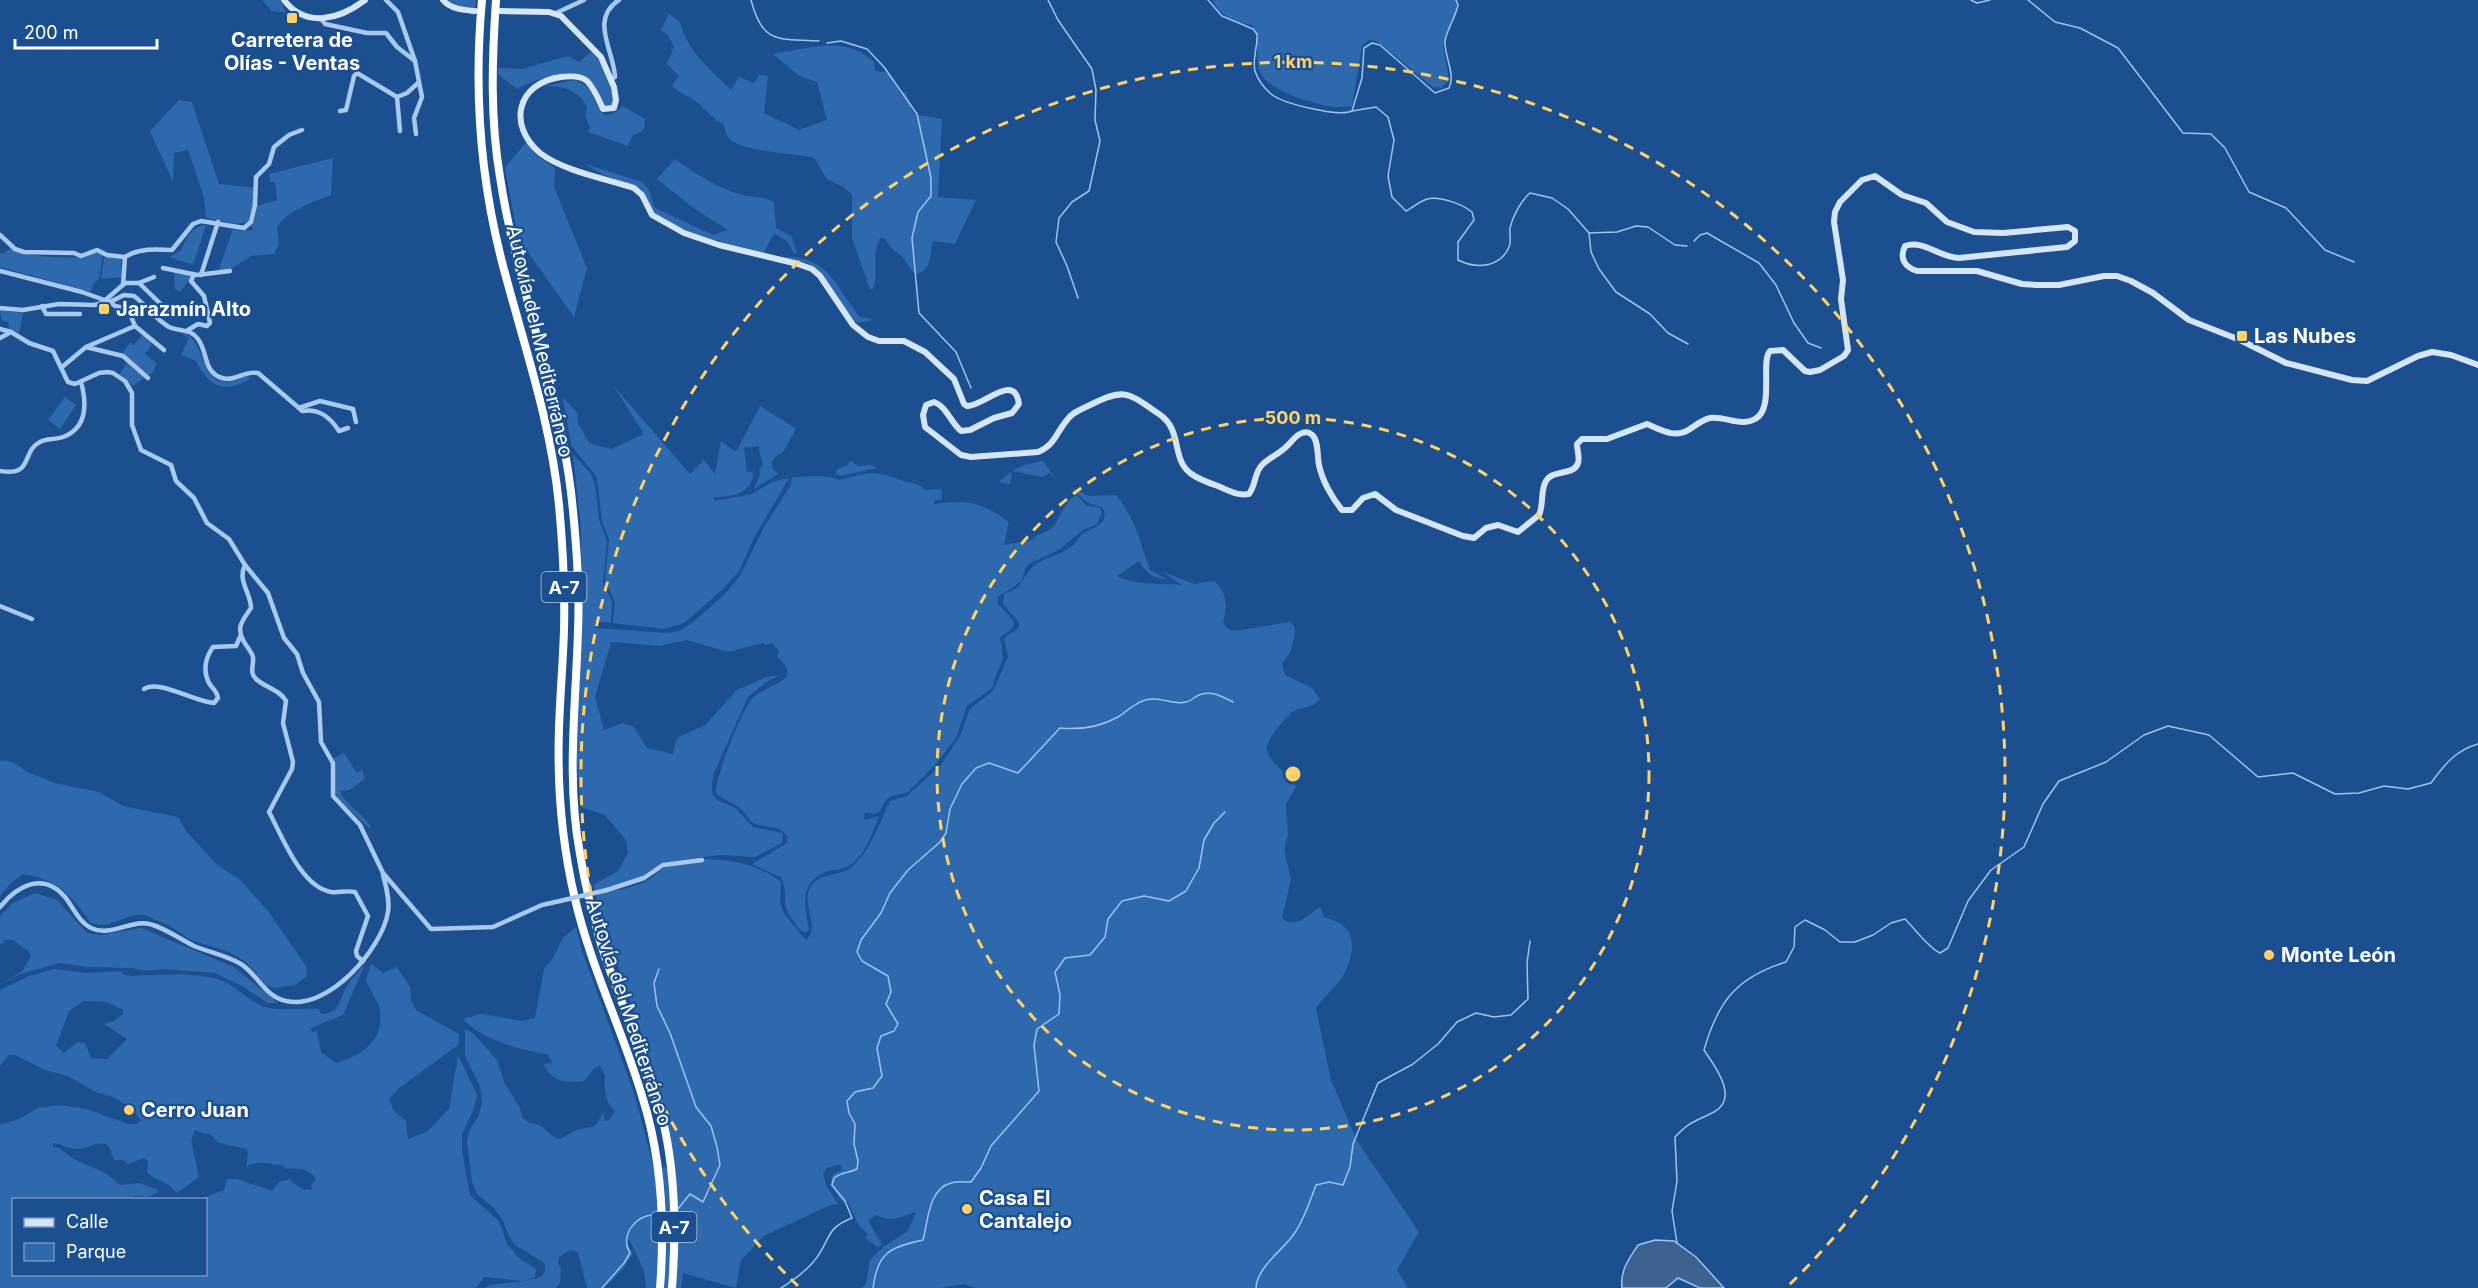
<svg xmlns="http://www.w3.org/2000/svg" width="2478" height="1288" font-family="Inter,sans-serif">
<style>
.green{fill:#2e69ad;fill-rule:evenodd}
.water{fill:#3c6290;stroke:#9cc4f0;stroke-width:1.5}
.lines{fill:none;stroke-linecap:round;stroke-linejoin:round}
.stream{stroke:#9cc4f0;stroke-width:1.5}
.minor{stroke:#a9c9ee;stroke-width:4.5}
.secondary{stroke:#d6e6fa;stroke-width:6}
.motorway{stroke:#fff;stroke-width:8}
.minor-bridge{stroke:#a9c9ee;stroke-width:4.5}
.ring{fill:none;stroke:#ffd166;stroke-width:3;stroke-dasharray:10 8}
.poi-dot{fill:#ffd166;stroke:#1b4f8f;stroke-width:2}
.labels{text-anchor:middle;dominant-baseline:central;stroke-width:4.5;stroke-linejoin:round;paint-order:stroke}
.shield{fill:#1b4f8f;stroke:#bbcadd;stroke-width:1.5}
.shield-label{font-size:18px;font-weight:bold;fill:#fff}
.poi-label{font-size:20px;font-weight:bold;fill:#fff;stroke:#1b4f8f;text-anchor:start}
.street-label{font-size:20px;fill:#fff;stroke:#1b4f8f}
.centre{fill:#ffd166;stroke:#1b4f8f;stroke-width:3}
.ring-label{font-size:18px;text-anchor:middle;font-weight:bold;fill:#ffd166;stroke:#1b4f8f;stroke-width:4.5;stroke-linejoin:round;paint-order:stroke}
</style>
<rect width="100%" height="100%" fill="#1b4f8f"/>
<g class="green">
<path d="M262,0H280L286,13L272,11Z"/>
<path d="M446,0H476L474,15H471V7L454,5Z"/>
<path d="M1212,0H1456L1457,10L1443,46L1449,80L1441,88L1433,87L1382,45L1374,40H1368L1362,46L1352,106C1345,106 1336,108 1328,106C1308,102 1261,89 1258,66C1256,51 1261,38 1252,25C1235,23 1220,15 1212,0Z"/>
<path d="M669,14L680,22C687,51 710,69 731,90L739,77L754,83L759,75L768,76L764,113L799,130L827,120L817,82L799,76L773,54C808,49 845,34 874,62L875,71L889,73L901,95L905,91L914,114L942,119L938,197L976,200L955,244L933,241C929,254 933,271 916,274C910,270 910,267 906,262C899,251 891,252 885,238H880C871,253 879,273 873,289H870L852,238V195L843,187L827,179L814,158C794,152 739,153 728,137C726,134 725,128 723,124C711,118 704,106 692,99C685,94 677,93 672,85L679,76L667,64L674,47L668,35L661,30Z"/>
<path d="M591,52C605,64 610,84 614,102L611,106L607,107L603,104L586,78C557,73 543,76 517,89L498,74V68L522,69L568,56L579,62Z"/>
<path d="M575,80C597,88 591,103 605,115L612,114L623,106L645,119C645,129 643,132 633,135L628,146L588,132L590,128L585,116L587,107C579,90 562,85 543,86Z"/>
<path d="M179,100L192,102L219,184L255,188L253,206L249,222L235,224L206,218L204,198L188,150L174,153L173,182L150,131Z"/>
<path d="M526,142L536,155L555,168L554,187L587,268L574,317L518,238L505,168Z"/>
<path d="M333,158L331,195C311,203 290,209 277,227L279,245L274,254L251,256L230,270L218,272L233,229L240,231L253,230V227L250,228L254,222L257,206L277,200L275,182H270L269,174Z"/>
<path d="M675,159C696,174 717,188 742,195C753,198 762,196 774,202L776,228L792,237L797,254L793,252L787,241L774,233L764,253L693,234L666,221L653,212L642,189L603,175L585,164L642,182L649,190L655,208L713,235L728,230L695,209L657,179Z"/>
<path d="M206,225L193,265L169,257C173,254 179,253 182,248C188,237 191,226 206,225Z"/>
<path d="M11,248C25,256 63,259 79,257C88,256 94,251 103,254L99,279L93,284L91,292L0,267V253L3,254Z"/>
<path d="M111,256L123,257L121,262L122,277L101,279L104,258Z"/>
<path d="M786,257C830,257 836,288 860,317L872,319L870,321L857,323L852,319L821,273L808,263L786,259Z"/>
<path d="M174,272L189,275V280L180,292L175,289Z"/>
<path d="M0,310L23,313L19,333L9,329L8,322L2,321Z"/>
<path d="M177,330C207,336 199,381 225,382C232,382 241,378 248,376L250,379C224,394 209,387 196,361L181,355L189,338Z"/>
<path d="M142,335L152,344L145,354L157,363L152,374L149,375L122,353L130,343L134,345Z"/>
<path d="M127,363L144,378L133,386L120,374Z"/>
<path d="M613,385L690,474L704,460L715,474L721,441L736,452L760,406L796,429L783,452L775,457L772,462L773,469L778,474L754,489L760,474L759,469L763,465L758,446L744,448L747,472H753C753,494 732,497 713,497L715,501L752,494L772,482L789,478L754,538L739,571L722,590L684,623L664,629L613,623L615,602L605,580L609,540L602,521L598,486L596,476L571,445L563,398L577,412L578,423L589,443L611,449L644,434Z"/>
<path d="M65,397L76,405L60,429L48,420Z"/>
<path d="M573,454L591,474L595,483L599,520L607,541L603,583L612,602L611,622H595V628L666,633L679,631L692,623L724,595L740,576L764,527L791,485L792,477C805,477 829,474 839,480C873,472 871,470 904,481C913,484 919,483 925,490L940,489L941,486L942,499L934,501V504C968,499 982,502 1009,522L1004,545L1032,540C1037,533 1047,533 1053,527C1061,517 1064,501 1077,495L1086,505L1100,508L1102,512L1097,524L1083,530L1059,550L1029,564L1025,569L1022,581L998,597V604L1013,620L1014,626C1010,632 1004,632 1000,639C1007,665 998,664 993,687L967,706L956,738L936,764L907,793L891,796L885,801L880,811L874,814L865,812L864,820L879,816C872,833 865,858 847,867C842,870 834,869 829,871C799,880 804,905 809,929L806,933C800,931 798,928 795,923C778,901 790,897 781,877L752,864L787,843L788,838C780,824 769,829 756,824C749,822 748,816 743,811C735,802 723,801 716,793C716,775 741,711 753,698C760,690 785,682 787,676C790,668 782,661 777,657L779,651L772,643L766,645L763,643L728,652L687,640L659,646L611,642L595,697L604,730L623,723L634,727L647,748L673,754L677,738L705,725L737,690L766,677L780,675L766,682L748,697L714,773L712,782V793L717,800L734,807L753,827L783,833L782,843L755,857L720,855L667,862L641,878L607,887V892C622,889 639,887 651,878C656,875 660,869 666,867C700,853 752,858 781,882L780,903L784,914L806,940C821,928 801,904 810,888C818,872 838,877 850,868C871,851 879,824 890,801L907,796L940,766L960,736L970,709L993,691L1008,657L1004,638L1019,628V623L1003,604L1004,594C1025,586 1018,584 1030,570C1039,558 1059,556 1071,547C1076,543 1078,537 1084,533C1094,527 1110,524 1103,508L1087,502L1069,487L1089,496L1116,495C1137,521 1139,541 1150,570L1168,580C1153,578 1147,574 1139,561L1117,576C1135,586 1162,583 1182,585L1161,571L1194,584L1214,581C1227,594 1228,605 1223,622L1228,629L1236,631L1290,622L1295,627C1294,643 1292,652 1282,664L1285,675L1312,688L1320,699C1313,709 1300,706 1291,713C1284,719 1264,742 1267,751C1272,766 1289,773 1296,787L1286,804L1288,835L1284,849L1291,879L1282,918C1294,930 1308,915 1320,907L1324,917C1333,920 1343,923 1348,931C1357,944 1349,969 1340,980C1332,990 1323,998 1316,1008L1331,1080L1357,1141L1419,1232L1397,1270L1408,1288H976L963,1284L940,1288H862L866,1284L870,1260L883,1247L908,1231L916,1212C900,1217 892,1223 876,1215L868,1221L882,1244L878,1247L865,1238L868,1234L859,1226L848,1202L843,1203L830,1185L833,1174L842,1170L840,1164L827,1168L823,1173L826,1185L838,1204L830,1205L764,1236L741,1260L736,1288L683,1273L681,1288H646L644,1270L629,1239L626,1243L633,1253L623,1269L604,1288H587L578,1252L570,1250L559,1257L558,1264L561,1268L560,1283L556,1288H485C498,1278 557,1288 543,1262L515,1245L509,1236L502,1219L494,1208L477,1194L472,1182L467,1141L469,1131L479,1115L482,1102L480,1086L465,1056V1029L473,1033L497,1060L505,1084L519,1106L523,1118L528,1122L541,1126L554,1137L560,1139L576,1130L595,1126L604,1112V1120L608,1121L615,1112C606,1103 603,1088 605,1075L600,1066L594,1068L584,1081C566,1084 552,1081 543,1064L553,1063L547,1054C522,1051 480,1039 463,1019L481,1014L522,1021L535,1018L544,969L552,960L563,938L576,927L582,951L634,1093L654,1168L674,1166C663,1068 617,980 593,885L618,871L628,853L626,840L605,815L581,807L575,741L582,633L581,528Z"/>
<path d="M850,461L859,466L870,465L878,468L840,476L836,473L837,469L848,465Z"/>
<path d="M1043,461L1058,482L1050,473L1042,477L1012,471L1010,484L999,482C1013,468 1024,464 1043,461Z"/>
<path d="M344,753L357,773L362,770L365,779L349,790L340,791C346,806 363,813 371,827L369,828C363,822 336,798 335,792C332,781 338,770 334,758Z"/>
<path d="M0,760L13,762L27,772L55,783L99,792L123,806L178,817L186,831L217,865L239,879L268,911L306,966L307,976L295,985L275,988L266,985L246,962L229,952L191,940L170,926L145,915H135L105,925L92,924C71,896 60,880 23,874L10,884L0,896Z"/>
<path d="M35,893L57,900L87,933L100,935L141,928L234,967L278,1003H268L240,985L215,973L164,969L143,971L133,968L87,967L61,963L20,974L0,985L22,971L31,957L28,951L13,940H5L0,945V916L13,903Z"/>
<path d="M365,964L343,1015L310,1028L312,1032L317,1031L321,1052L336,1063C361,1056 384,1042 380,1011C379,1002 370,990 366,981L371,964L383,973L397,967L410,987L411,1000L416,1010L459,1034L458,1045L398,1089L389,1099L394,1111L406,1121L408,1139L427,1132L449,1109L458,1055L477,1095L473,1111L462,1134V1151L470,1195L499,1221L507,1244L519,1258L536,1269L535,1277L523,1281L484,1277L476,1288H0V1125L19,1119L38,1108L60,1105L87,1109L128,1124H136L141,1121L133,1110L113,1097L98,1093L68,1076L45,1070L15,1055H9L0,1066V990L29,976L54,969L86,973L121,971L124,975L130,976C156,975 202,971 225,982C239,989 250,1002 265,1007C276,1011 304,1008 319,1009L321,1014C340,1013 339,1001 346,988C351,979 359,971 365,964ZM84,1001L106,1002L123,1010V1014L114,1021L104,1024L127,1039L107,1059L91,1058L85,1043L78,1042L64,1053L56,1046L69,1011ZM195,1130L205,1134H210L219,1143L247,1149L248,1154L246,1167C258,1160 269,1164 284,1166L285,1169C296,1168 309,1168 316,1179L311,1186L312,1190L302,1189L289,1179L279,1182L272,1191L237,1179H227L224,1190L201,1199L206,1200V1274H14V1200L134,1199L135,1196L148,1197L158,1192L156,1189L139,1183L121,1185L105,1173L72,1158L59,1148L53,1147V1143C61,1144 69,1149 77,1149C89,1149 97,1139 109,1146L114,1160H123L128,1164L144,1158L148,1161L147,1172C156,1182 167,1180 177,1193L199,1177L191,1140Z"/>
</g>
<path class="water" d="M1655,1240L1674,1241L1696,1257L1724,1288H1700L1678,1278L1666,1288H1622C1620,1270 1629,1259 1638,1245Z"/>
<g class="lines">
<g class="stream">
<path d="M751,0C763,46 779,38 819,41"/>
<path d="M1048,0L1058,20L1092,69L1096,90L1095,120L1100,141L1089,191L1072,202L1059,218L1056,242L1067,266L1078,298"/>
<path d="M1208,0L1222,16L1253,29L1257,34C1258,47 1252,58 1255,71C1258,80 1264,88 1271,94C1284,104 1338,117 1352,111L1362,78L1364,48L1372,43L1380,45L1435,93L1449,88C1456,74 1444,56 1445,41C1446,32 1456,16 1458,5L1456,0"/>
<path d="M1971,0L1977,3L1990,0"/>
<path d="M2028,0L2055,22L2080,28L2118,48L2183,133L2211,134L2225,148L2249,192L2286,208L2325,250L2354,262"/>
<path d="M827,43L841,41L867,49L884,67L917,114L931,178V196L918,212L912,238L919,313L956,352L971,388"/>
<path d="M1352,111L1376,107L1388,117L1394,140L1388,176L1392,197L1406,211C1412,208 1420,201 1427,199C1440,196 1462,204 1472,212L1474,220L1458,242V260C1476,269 1500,268 1509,247C1512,241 1509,235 1510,228C1513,215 1521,201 1530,193L1552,198L1568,209L1589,233L1591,252L1599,269L1616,292L1650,314L1668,333L1688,344"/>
<path d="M1589,233L1617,232L1636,226L1648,227L1675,245L1687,246"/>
<path d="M1694,241L1700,235L1707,233L1759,263L1776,285L1794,323L1808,343L1821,348"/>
<path d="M659,969L654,983L657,1006L670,1033L696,1107L711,1126L717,1147L720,1165L703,1202L690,1194L677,1210"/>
<path d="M1677,1243L1672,1211L1677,1181L1675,1137C1691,1120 1695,1122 1714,1112C1740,1098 1714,1065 1704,1050C1718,1001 1737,977 1786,962L1794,947L1795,927L1805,920L1825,930L1840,942H1855L1873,935L1891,923L1905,919C1915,929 1929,948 1940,953L1948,948L1968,901L1991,870L2024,847L2043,804L2059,781L2106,762L2144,735L2168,726L2209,735L2258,777L2293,773L2335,794L2359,793L2384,786L2408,789L2431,783C2444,765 2456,750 2478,744"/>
<path d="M602,1288L624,1263L630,1253C618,1234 640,1210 660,1216"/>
<path d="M781,1288C794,1280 809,1269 818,1256C831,1236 827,1228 852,1218L845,1201L832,1185L834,1178C841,1172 849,1173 857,1169L858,1161L854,1144L855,1124L849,1113L847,1101L855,1092L873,1088L882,1076L877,1048L881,1036L894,1031L898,1024L886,1004L891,992L888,976L862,961L857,952L861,940L881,913L890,893L908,870L940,842L946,833L950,809L962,784L976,768L989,763L1018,773L1060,728C1080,730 1100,727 1118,717C1129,710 1140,698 1154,699C1166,699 1174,705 1186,702C1192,701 1196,695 1202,694C1213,691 1223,697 1233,702"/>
<path d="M873,1288C877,1253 890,1247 923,1240C928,1222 928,1189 951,1183C957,1181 965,1182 971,1182L981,1168L991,1146L1039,1091L1034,1045L1037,1029L1059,1014L1060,995L1055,972L1065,958L1090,955L1105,937L1108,919L1122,901L1144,896L1169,901L1186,891L1199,868L1204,840L1214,823L1225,812"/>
<path d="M1256,1288C1257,1267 1283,1250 1294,1234C1304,1220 1310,1201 1316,1185L1329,1182L1343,1185L1350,1167L1353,1144L1378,1083L1413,1064L1438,1044L1457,1022L1476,1013L1494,1017L1511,1015L1528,999L1527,963L1530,941"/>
</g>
<g class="minor">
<path d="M386,0L398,12L415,61L422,97L414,118L416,134"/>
<path d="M554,14L584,0"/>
<path d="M322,20L325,24L367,33H386L397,47L415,61"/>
<path d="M611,79L615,77C614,51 589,19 619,0"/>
<path d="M340,111L346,110L354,76L357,73L397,97"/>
<path d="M400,131L397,97L407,93L418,83"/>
<path d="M0,235L15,249L24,252L74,253L81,256L97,250L107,255L125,257"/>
<path d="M163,268L197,275L230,271"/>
<path d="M0,271L82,292L110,302L124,295L134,296C146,305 155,319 169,327C180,332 190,328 198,339C208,352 203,372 222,378C235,382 245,370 258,373L299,408L320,401L353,409L356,422"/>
<path d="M201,275L218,222"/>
<path d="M139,283L169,312L172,310"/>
<path d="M123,285L125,257C139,248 156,249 172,250L193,224L201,221L244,228L251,222L255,205L256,177L269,164L274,147L289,135L302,130"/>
<path d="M110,302L115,306L128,309L135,326"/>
<path d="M42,306L46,314H80"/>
<path d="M0,308L23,310L59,304L95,305L102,303L125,283H139L154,277"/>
<path d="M0,329L11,332L29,343L53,351L65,376L68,382L75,384L99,373L107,372L113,373L125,381L132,393V425L141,450L171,465L176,481L194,498L207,523L229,539L245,565L268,593L284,638L297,654L303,673L319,702L321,742L333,763V796L360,825L383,873L431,929L493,927L542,905L560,901"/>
<path d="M188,330L198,324L207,326L210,323L204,296L191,281L194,274"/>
<path d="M0,338L11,332"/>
<path d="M86,347L135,326L164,350"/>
<path d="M62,367L86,347L123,356L148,378"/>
<path d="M299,408L302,411C319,408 330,417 339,431L348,428"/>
<path d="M0,471C34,477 21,451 40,442C47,438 55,440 63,437C87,428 87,404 81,382"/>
<path d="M245,565C237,581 251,593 251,608C241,622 235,629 246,645C248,648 252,653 253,657C254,666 249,672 256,679C266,688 280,690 286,701L283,723L293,762L292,769L269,812C282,836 301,887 331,892C339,893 346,890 355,892L368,916L356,951L357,956L363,961"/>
<path d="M0,606L32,619"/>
<path d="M144,689C158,679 195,702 214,703L218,698C217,690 211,688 208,681C203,669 206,657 213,647L236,646L240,637"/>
<path d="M607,890L644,878L663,865L702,860"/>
<path d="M0,907C17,886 43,871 65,897C73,907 79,922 91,928C111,938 134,917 153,925C168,930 180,939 194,946C209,952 227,956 241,964C258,975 265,997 286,1001C328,1011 382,949 388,912C390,900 386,886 383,875"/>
</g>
<g class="secondary">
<path d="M284,0C306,29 340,19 365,0"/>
<path d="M443,0C450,9 464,10 475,11"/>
<path d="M500,11L549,12L561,16L601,57L614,87L616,100L614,108L603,109C599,100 594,88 587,81C580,75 569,76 561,77C517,83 507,125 540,153C563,171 607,179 634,188L642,195L652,215L684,233L719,245L798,264L812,269L820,276L853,325L868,337L879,341H904L925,352L954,379L964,404L967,406C983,407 1015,371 1019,404L1012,413L994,418L970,430L961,431C951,423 946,406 934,402L926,405L923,415L925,427L961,455L971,457L1038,452C1055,445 1056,433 1067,420C1072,412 1082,409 1090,405C1125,387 1128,393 1159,414C1183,430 1171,458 1190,473C1198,479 1209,483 1218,486C1229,491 1238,496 1249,494C1256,485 1254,473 1262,465C1270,457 1281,453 1288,445C1293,440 1296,435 1302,433C1305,432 1309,432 1311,434C1319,439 1317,456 1319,465C1322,480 1332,498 1342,510H1352L1363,498L1375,494L1396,510L1463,536L1474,538L1486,528L1498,525L1518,532L1539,515C1544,504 1540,491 1546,481C1553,469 1574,476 1578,463C1580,458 1577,450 1577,444L1582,439H1607L1647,424C1661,430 1675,439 1690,429C1696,425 1702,420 1710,418C1725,416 1741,427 1755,419C1775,409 1760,361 1770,351L1783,350L1805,371L1810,372L1820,370L1844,356L1848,350L1841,299L1843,280L1834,222L1835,212L1840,202L1862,180L1875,176L1902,195L1926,203L1947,222L1974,232L2003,233L2068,227L2075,231V241L2067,247L1959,258C1940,258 1923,239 1905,246C1899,259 1905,267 1917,271H1977L2022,284L2036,285H2059L2104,276H2117L2131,281L2153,293L2189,320L2240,340L2286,363L2352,380L2367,381L2418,356L2432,352L2451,355L2478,365"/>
</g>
<g class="motorway">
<path d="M482,0C474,87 480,177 502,262C523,343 551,421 559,505C563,547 565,589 564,630C563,663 560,696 559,729C557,786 562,844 575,899C591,968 623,1031 643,1099C662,1160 665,1224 660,1288"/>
<path d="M496,0C492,59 490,119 500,177C516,284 558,385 571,492C576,537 580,585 578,630C576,705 566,779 580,854C585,884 592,914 601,944C621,1007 651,1066 665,1130C676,1182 676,1236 672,1288"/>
</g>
<path class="minor-bridge" d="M560,901L607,890"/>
</g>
<g class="ring">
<circle cx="1293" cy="774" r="356"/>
<path d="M798 1286A712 712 0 1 1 1788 1286"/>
</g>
<g class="poi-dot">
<rect x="286" y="12" width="12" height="12" rx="3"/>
<rect x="98" y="303" width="12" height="12" rx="3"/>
<rect x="2236" y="330" width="12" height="12" rx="3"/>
<circle cx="2269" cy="955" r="6"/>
<circle cx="129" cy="1110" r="6"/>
<circle cx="967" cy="1209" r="6"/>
</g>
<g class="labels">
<g class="shield">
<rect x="541.5" y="572" width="45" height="30" rx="4.5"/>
<rect x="651.5" y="1212" width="45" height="30" rx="4.5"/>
</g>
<g class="shield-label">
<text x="564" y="587">A-7</text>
<text x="674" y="1227">A-7</text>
</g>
<g class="poi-label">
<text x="292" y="40" text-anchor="middle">Carretera de<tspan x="292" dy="23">Olías - Ventas</tspan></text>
<text x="116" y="309">Jarazmín Alto</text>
<text x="2254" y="336">Las Nubes</text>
<text x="2281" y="955">Monte León</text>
<text x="141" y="1110">Cerro Juan</text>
<text x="979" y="1198">Casa El<tspan x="979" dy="23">Cantalejo</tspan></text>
</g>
<g class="street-label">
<text transform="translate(540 341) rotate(77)">Autovía del Mediterráneo</text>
<text transform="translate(629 1012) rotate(72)">Autovía del Mediterráneo</text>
</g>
</g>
<circle cx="1293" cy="774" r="9" class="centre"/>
<g class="ring-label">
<text x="1293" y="68">1 km</text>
<text x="1293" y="424">500 m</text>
</g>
<rect x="12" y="1198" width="195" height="78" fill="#1b4f8f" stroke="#7695bc" stroke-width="1.5"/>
<rect x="24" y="1218" width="30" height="9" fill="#d6e6fa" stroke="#7695bc" stroke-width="1.5"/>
<text x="66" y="1228" font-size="18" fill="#ffffff">Calle</text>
<rect x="24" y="1243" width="30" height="18" fill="#2e69ad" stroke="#7695bc" stroke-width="1.5"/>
<text x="66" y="1258" font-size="18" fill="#ffffff">Parque</text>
<path d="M15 39v9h142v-9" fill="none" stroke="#ffffff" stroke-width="3"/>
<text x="24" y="39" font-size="18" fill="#ffffff" stroke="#1b4f8f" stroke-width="4.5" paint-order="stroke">200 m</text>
</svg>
